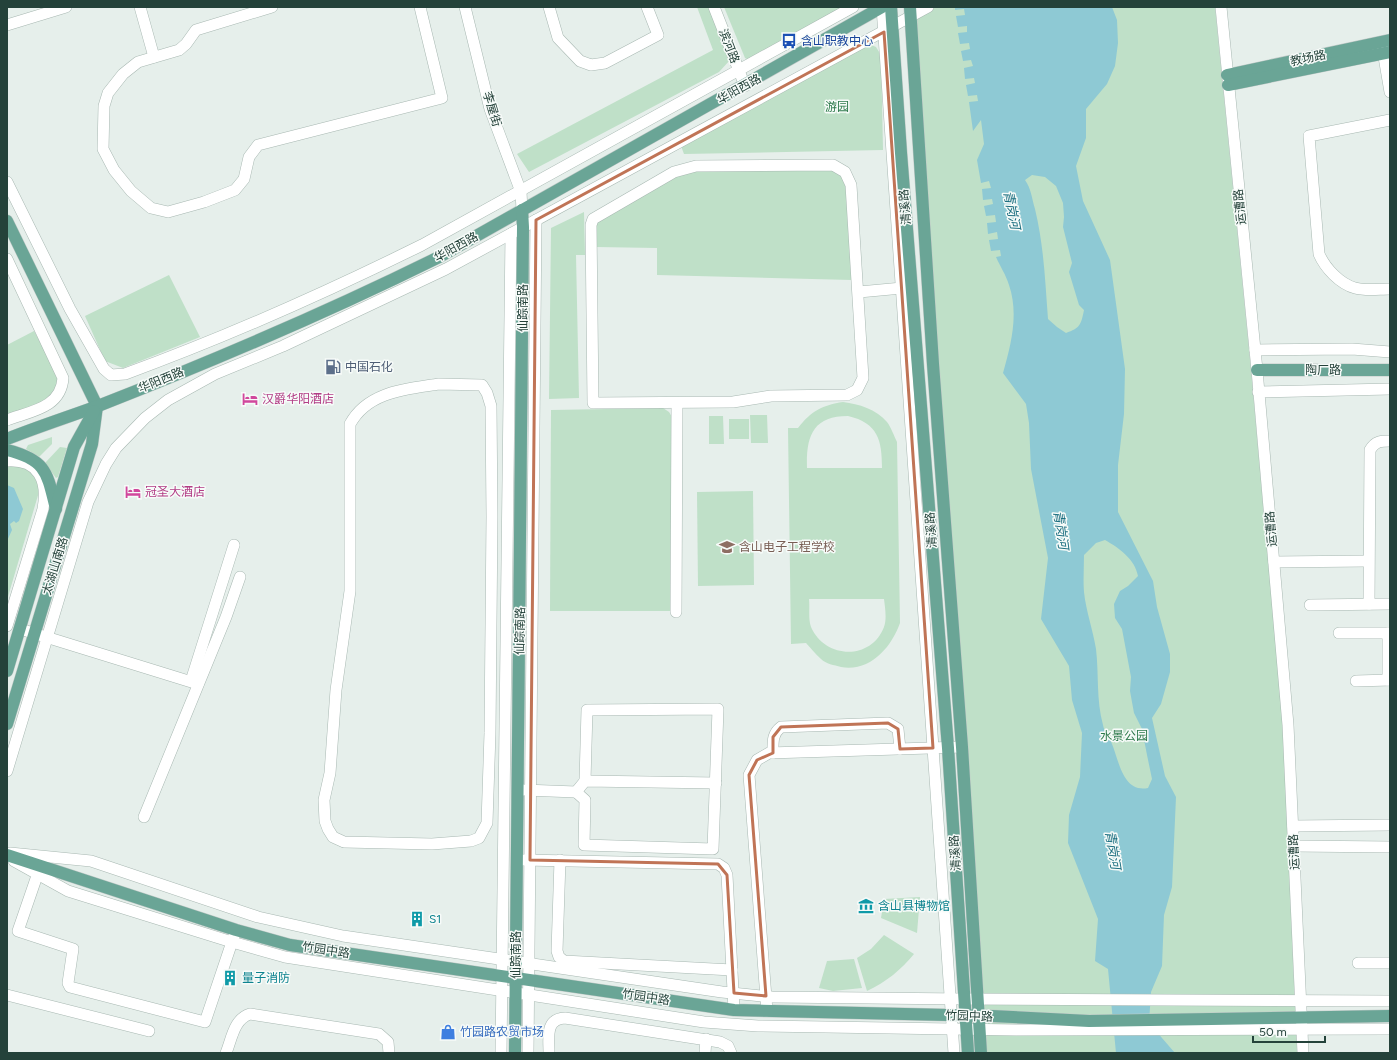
<svg xmlns="http://www.w3.org/2000/svg" width="1397" height="1060" font-family="Figtree,'Noto Sans SC',sans-serif">
<style>
.green{fill:#bfe0c8;fill-rule:evenodd}
.water{fill:#8ec9d4;fill-rule:evenodd}
.lines{fill:none;stroke-linecap:round;stroke-linejoin:round}
.minor-casing{stroke:#a8b8b2;stroke-width:12}
.major-casing{stroke:#c2cac8;stroke-width:13}
.minor{stroke:#fff;stroke-width:11}
.major{stroke:#6aa596;stroke-width:12}
.marked{fill:none;stroke:#c07456;stroke-width:3;stroke-linejoin:round}
.labels{text-anchor:middle;dominant-baseline:central;stroke-width:3;stroke-linejoin:round;paint-order:stroke}
.transit-label{font-size:12px;fill:#164399;stroke:#f7fbf9;text-anchor:start}
.street-label{font-size:12px;fill:#24423a;stroke:#f7fbf9}
.park-label{font-size:12px;fill:#2d7a4b;stroke:#f7fbf9}
.service-label{font-size:12px;fill:#4e5e75;stroke:#f7fbf9;text-anchor:start}
.hotel-label{font-size:12px;fill:#b23c85;stroke:#f7fbf9;text-anchor:start}
.education-label{font-size:12px;fill:#785e54;stroke:#f7fbf9;text-anchor:start}
.culture-label{font-size:12px;fill:#0d838f;stroke:#f7fbf9;text-anchor:start}
.shop-label{font-size:12px;fill:#366cbe;stroke:#f7fbf9;text-anchor:start}
.water-label{font-size:13px;font-style:italic;fill:#1c6f80;stroke:#f7fbf9}
</style>
<rect width="100%" height="100%" fill="#e6efeb"/>
<g class="green">
<path d="M697,7H710L730,60L719,72L529,172L517,154L713,50Z"/>
<path d="M724,7H844L756,64L745,58Z"/>
<path d="M917,7H1215L1251,370L1283,725L1297,1053H986L915,16Z"/>
<path d="M867,43L876,47L881,55L883,150L684,154L681,146Z"/>
<path d="M831,167L838,171L846,185L852,280L657,275V248L596,247L597,224L599,219L688,171Z"/>
<path d="M584,212L585,255H576L579,398L549,399L551,228Z"/>
<path d="M169,275L200,337L123,368L105,361L85,316Z"/>
<path d="M34,331L60,378L61,386L44,402L7,415V345Z"/>
<path d="M843,402C859,404 876,409 887,422C891,427 894,436 897,442L900,623C891,648 870,672 841,667C834,665 826,664 821,659C815,654 811,648 806,643L791,644L788,428H798C811,411 823,405 843,402ZM848,416C878,423 882,440 882,468H807C806,436 813,416 848,416ZM809,599H884C885,607 887,619 884,627C871,661 825,659 811,627C808,619 810,607 809,599Z"/>
<path d="M663,408L669,412L672,417L670,611H550L551,410Z"/>
<path d="M750,415H767L768,443H751Z"/>
<path d="M709,416H723L724,444H709Z"/>
<rect x="729" y="419" width="20" height="20"/>
<path d="M52,437V444L39,457L26,449L28,445Z"/>
<path d="M60,447L67,448L58,477L56,478L45,463Z"/>
<path d="M7,463H17L36,475L39,492L7,600Z"/>
<path d="M753,491L754,585L698,586L697,492Z"/>
<path d="M920,897L917,933L881,918L884,899Z"/>
<path d="M884,935L914,954C901,970 886,982 867,991L857,958L871,949Z"/>
<path d="M854,959L862,988L833,991L819,988L827,961Z"/>
</g>
<g class="water">
<path d="M955,7H1112L1117,20L1118,43L1115,66L1107,84L1086,109V138L1076,166L1083,201L1110,260L1125,369L1124,414L1118,465V512L1153,581L1157,607L1170,654V672L1161,704L1152,718L1165,776L1176,797L1172,887L1164,915L1162,966L1151,992L1149,1023L1175,1053H1116L1108,969L1095,961L1098,919L1068,843L1069,815L1080,777L1082,733L1072,700L1069,666L1041,619L1048,558L1031,469L1029,423L1026,404L1003,373C1011,345 1019,314 1009,285C1006,275 1000,266 996,257L1001,256L1000,250L991,251L989,240L998,239L997,232L988,234L987,223L996,222L995,215L986,216L984,206L993,204L992,199L983,200L982,189L991,188L989,181L981,183L977,160L984,144L981,120L973,131L969,102L978,101L977,95L968,96L966,85L975,83L974,78L965,79L964,68L973,66L971,60L963,61L961,51L970,49L969,43L960,44L958,33L967,32V26L958,27L956,16L965,15L964,9L955,10ZM1032,175L1045,177L1056,186L1063,203L1064,217L1063,227L1072,263L1069,272L1079,305L1084,310C1081,325 1080,328 1066,333L1057,327L1048,319C1045,280 1044,247 1035,209C1032,199 1031,188 1025,180ZM1105,540C1119,548 1135,559 1138,576L1128,586L1120,591L1114,604L1115,618L1122,629L1131,677L1130,691L1134,713L1142,729L1147,755L1152,779L1148,788C1123,793 1119,761 1112,744C1110,738 1104,732 1103,725C1096,700 1099,674 1096,649C1093,630 1086,611 1084,592C1083,580 1084,567 1084,555L1096,543Z"/>
<path d="M7,485L14,488L23,509L19,521L16,523L14,521L10,524L12,530L7,541Z"/>
</g>
<g class="lines">
<defs>
<g id="minor">
<path d="M140,7L154,57"/>
<path d="M272,7L196,30L186,44L179,50L138,62L123,74L108,93L104,106L103,149L114,170L131,191L151,208L168,212L204,202L235,190L244,179L249,157L258,145L442,98L420,7"/>
<path d="M465,7L490,109L521,192L522,210"/>
<path d="M549,7L558,38L580,61L591,65L605,63L658,35L647,7"/>
<path d="M714,7L745,86"/>
<path d="M882,7L954,1053"/>
<path d="M1221,7L1257,370L1288,725L1303,1053"/>
<path d="M7,25L66,7"/>
<path d="M1382,45L1390,92"/>
<path d="M1390,120L1309,136L1319,254C1325,268 1340,284 1355,288C1365,291 1379,289 1390,289"/>
<path d="M833,165L845,172L851,185L863,378L857,390L847,395L771,396L733,402L593,403L591,225L593,219L674,172L696,166Z"/>
<path d="M7,182L70,309L104,369L111,375L125,374C226,337 325,293 422,245L853,7"/>
<path d="M7,259L63,378C61,408 31,411 7,420"/>
<path d="M859,292L902,288"/>
<path d="M1255,350L1352,349L1390,352"/>
<path d="M439,384L482,385L487,393L491,406L492,516L490,733L487,823L479,838L471,841L432,844L344,842L333,837L328,829L325,821L324,800L330,773L336,690L350,591V424C368,391 407,389 439,384Z"/>
<path d="M1258,392L1390,389"/>
<path d="M7,461C39,459 48,481 43,509L7,626"/>
<path d="M1274,562L1368,561"/>
<path d="M1369,604L1370,450C1375,441 1381,441 1390,441"/>
<path d="M1310,605L1390,604"/>
<path d="M676,612L677,403"/>
<path d="M20,629L198,684"/>
<path d="M1339,633H1390"/>
<path d="M1388,680V633"/>
<path d="M191,681L234,545"/>
<path d="M1356,681L1390,680"/>
<path d="M773,753C773,742 772,734 781,727L888,723L898,729L900,749"/>
<path d="M7,771L88,502L106,464L116,448L145,418L168,400L215,374L283,346L446,269L928,7"/>
<path d="M524,790L576,792L585,781L716,783"/>
<path d="M576,792L585,800L584,845L713,849L718,709L587,710L585,781"/>
<path d="M144,817L226,617L240,577"/>
<path d="M1293,826L1390,825"/>
<path d="M1294,846L1390,847"/>
<path d="M10,853L91,861L258,917L343,936L722,992L772,997L964,999L1390,1001"/>
<path d="M523,860L718,864L724,868L727,875L734,1010"/>
<path d="M560,860L557,951L559,957L564,961L732,970"/>
<path d="M14,861L68,891L232,942L285,957L704,1022L758,1026L1016,1030L1390,1029"/>
<path d="M40,867L18,931L73,949L68,983L70,987L205,1022L234,936"/>
<path d="M1358,963H1390"/>
<path d="M7,995L149,1031"/>
<path d="M767,1011L749,775L757,760L769,753L962,747"/>
<path d="M226,1053C232,1038 234,1019 250,1014L379,1034L388,1042L389,1053"/>
<path d="M501,1053L511,234"/>
<path d="M528,1053L536,220"/>
<path d="M549,1053C549,1037 545,1019 565,1018L720,1042L728,1046L731,1053"/>
<path d="M705,1053L706,1039"/>
</g>
<g id="major">
<path d="M891,7L901,153L948,748L968,1053"/>
<path d="M910,7L933,364L962,747L981,1053"/>
<path d="M1227,75L1390,40"/>
<path d="M1228,85L1390,52"/>
<path d="M7,221L97,406L92,444L7,724"/>
<path d="M1257,370H1390"/>
<path d="M7,439C37,427 68,417 98,406C213,361 328,312 439,257L882,7"/>
<path d="M7,450C47,460 47,473 56,509"/>
<path d="M7,671L74,447L94,411"/>
<path d="M7,855L236,930L290,945L734,1010L992,1016L1089,1021L1390,1016"/>
<path d="M515,1053L523,227L522,210"/>
</g>
</defs>
<use href="#minor" class="minor-casing"/>
<use href="#major" class="major-casing"/>
<use href="#minor" class="minor"/>
<use href="#major" class="major"/>
</g>
<path class="marked" d="M884,32L933,748L900,749L898,729L888,723L781,727L773,737V753L757,760L749,775L766,996L734,993L727,875L718,864L530,860L536,220Z"/>
<defs>
<symbol id="bus-bare" viewBox="-9 -9 18 18"><path d="M-5-6H5V4H4V6H2V4H-2V6H-4V4H-5ZM-3.5-4V0h7V-4ZM-3.5 1.2v1.5H-2V1.2ZM2 1.2v1.5H3.5V1.2Z" fill="#1a4fb4" stroke="#f7fbf9" stroke-width="2.5" paint-order="stroke"/></symbol>
<symbol id="fuel-bare" viewBox="-9 -9 18 18"><path d="M-5.5-6h7V0h2V4h1.3V-2.5L3-4.5l.8-.8L6-3V5H2.5V1h-1V6h-7ZM-4.2-4.7v3.2H.2V-4.7Z" fill="#5c6f8a" stroke="#f7fbf9" stroke-width="2.5" paint-order="stroke"/></symbol>
<symbol id="hotel-bare" viewBox="-9 -9 18 18"><path d="M-6-4.5h1.5V1H6V5H4.5V3h-9V5H-6ZM-4 0a1.8 1.8 0 1 1 3.6 0ZM.5 0V-2.5h3Q6-2.5 6 0Z" fill="#d1479c" stroke="#f7fbf9" stroke-width="2.5" paint-order="stroke"/></symbol>
<symbol id="school-bare" viewBox="-9 -9 18 18"><path d="M0-5L7-2L0 1L-7-2ZM-4 1L0 2.5L4 1V4Q0 6-4 4Z" fill="#8d6e63" stroke="#f7fbf9" stroke-width="2.5" paint-order="stroke"/></symbol>
<symbol id="museum-bare" viewBox="-9 -9 18 18"><path d="M0-6L6-3V-2H-6V-3ZM-5-1h2V3h-2ZM-1-1h2V3h-2ZM3-1h2V3H3ZM-6 4H6V6H-6Z" fill="#0f9aa8" stroke="#f7fbf9" stroke-width="2.5" paint-order="stroke"/></symbol>
<symbol id="building-bare" viewBox="-9 -9 18 18"><path d="M-4-6H4V6H1V3H-1V6H-4ZM-2.5-4.3h1.7v1.8h-1.7ZM.8-4.3h1.7v1.8H.8ZM-2.5-1h1.7V.8h-1.7ZM.8-1h1.7V.8H.8Z" fill="#0f9aa8" stroke="#f7fbf9" stroke-width="2.5" paint-order="stroke"/></symbol>
<symbol id="shop-bare" viewBox="-9 -9 18 18"><path d="M-5-2.5h2.3a2.7 3.5 0 0 1 5.4 0H5L5.5 6h-11ZM-1.5-2.5h3a1.5 2.3 0 0 0-3 0Z" fill="#3f7fe0" stroke="#f7fbf9" stroke-width="2.5" paint-order="stroke"/></symbol>
</defs>
<g fill-rule="evenodd">
<use href="#bus-bare" x="778" y="30" width="22" height="22"/>
<use href="#fuel-bare" x="322" y="356" width="22" height="22"/>
<use href="#hotel-bare" x="239" y="388" width="22" height="22"/>
<use href="#hotel-bare" x="122" y="481" width="22" height="22"/>
<use href="#school-bare" x="716" y="536" width="22" height="22"/>
<use href="#museum-bare" x="855" y="895" width="22" height="22"/>
<use href="#building-bare" x="406" y="908" width="22" height="22"/>
<use href="#building-bare" x="219" y="967" width="22" height="22"/>
<use href="#shop-bare" x="437" y="1021" width="22" height="22"/>
</g>
<g class="labels">
<g class="transit-label">
<text x="801" y="41">含山职教中心</text>
</g>
<g class="street-label">
<text transform="translate(729 46) rotate(69)">滨河路</text>
<text transform="translate(1308 58) rotate(-12)">教场路</text>
<text transform="translate(739 89) rotate(-29)">华阳西路</text>
<text transform="translate(492 109) rotate(73)">李屋街</text>
<text transform="translate(905 207) rotate(-95)">清溪路</text>
<text transform="translate(1240 207) rotate(-96)">运漕路</text>
<text transform="translate(456 247) rotate(-29)">华阳西路</text>
<text transform="translate(523 308) rotate(-90)">仙踪南路</text>
<text x="1323" y="370">陶厂路</text>
<text transform="translate(161 380) rotate(-22)">华阳西路</text>
<text transform="translate(1271 529) rotate(-95)">运漕路</text>
<text transform="translate(931 530) rotate(-94)">清溪路</text>
<text transform="translate(55 566) rotate(-73)">太湖山南路</text>
<text transform="translate(520 631) rotate(-89)">仙踪南路</text>
<text transform="translate(1294 852) rotate(-93)">运漕路</text>
<text transform="translate(955 853) rotate(-94)">清溪路</text>
<text transform="translate(326 950) rotate(8)">竹园中路</text>
<text transform="translate(516 955) rotate(-90)">仙踪南路</text>
<text transform="translate(646 997) rotate(8)">竹园中路</text>
<text transform="translate(969 1016) rotate(2)">竹园中路</text>
</g>
<g class="park-label">
<text x="837" y="107">游园</text>
<text x="1124" y="736">水景公园</text>
</g>
<g class="service-label">
<text x="345" y="367">中国石化</text>
</g>
<g class="hotel-label">
<text x="262" y="399">汉爵华阳酒店</text>
<text x="145" y="492">冠圣大酒店</text>
</g>
<g class="education-label">
<text x="739" y="547">含山电子工程学校</text>
</g>
<g class="culture-label">
<text x="878" y="906">含山县博物馆</text>
<text x="429" y="919">S1</text>
<text x="242" y="978">量子消防</text>
</g>
<g class="shop-label">
<text x="460" y="1032">竹园路农贸市场</text>
</g>
<g class="water-label">
<text transform="translate(1012 210) rotate(79)">青岗河</text>
<text transform="translate(1061 530) rotate(82)">青岗河</text>
<text transform="translate(1113 850) rotate(81)">青岗河</text>
</g>
</g>
<rect width="1397" height="1060" fill="none" stroke="#24423a" stroke-width="16"/>
<path d="M1253 1036v6h72v-6" fill="none" stroke="#24423a" stroke-width="2"/>
<text x="1259" y="1036" font-size="12" fill="#24423a" stroke="#f7fbf9" stroke-width="3" paint-order="stroke">50 m</text>
</svg>
